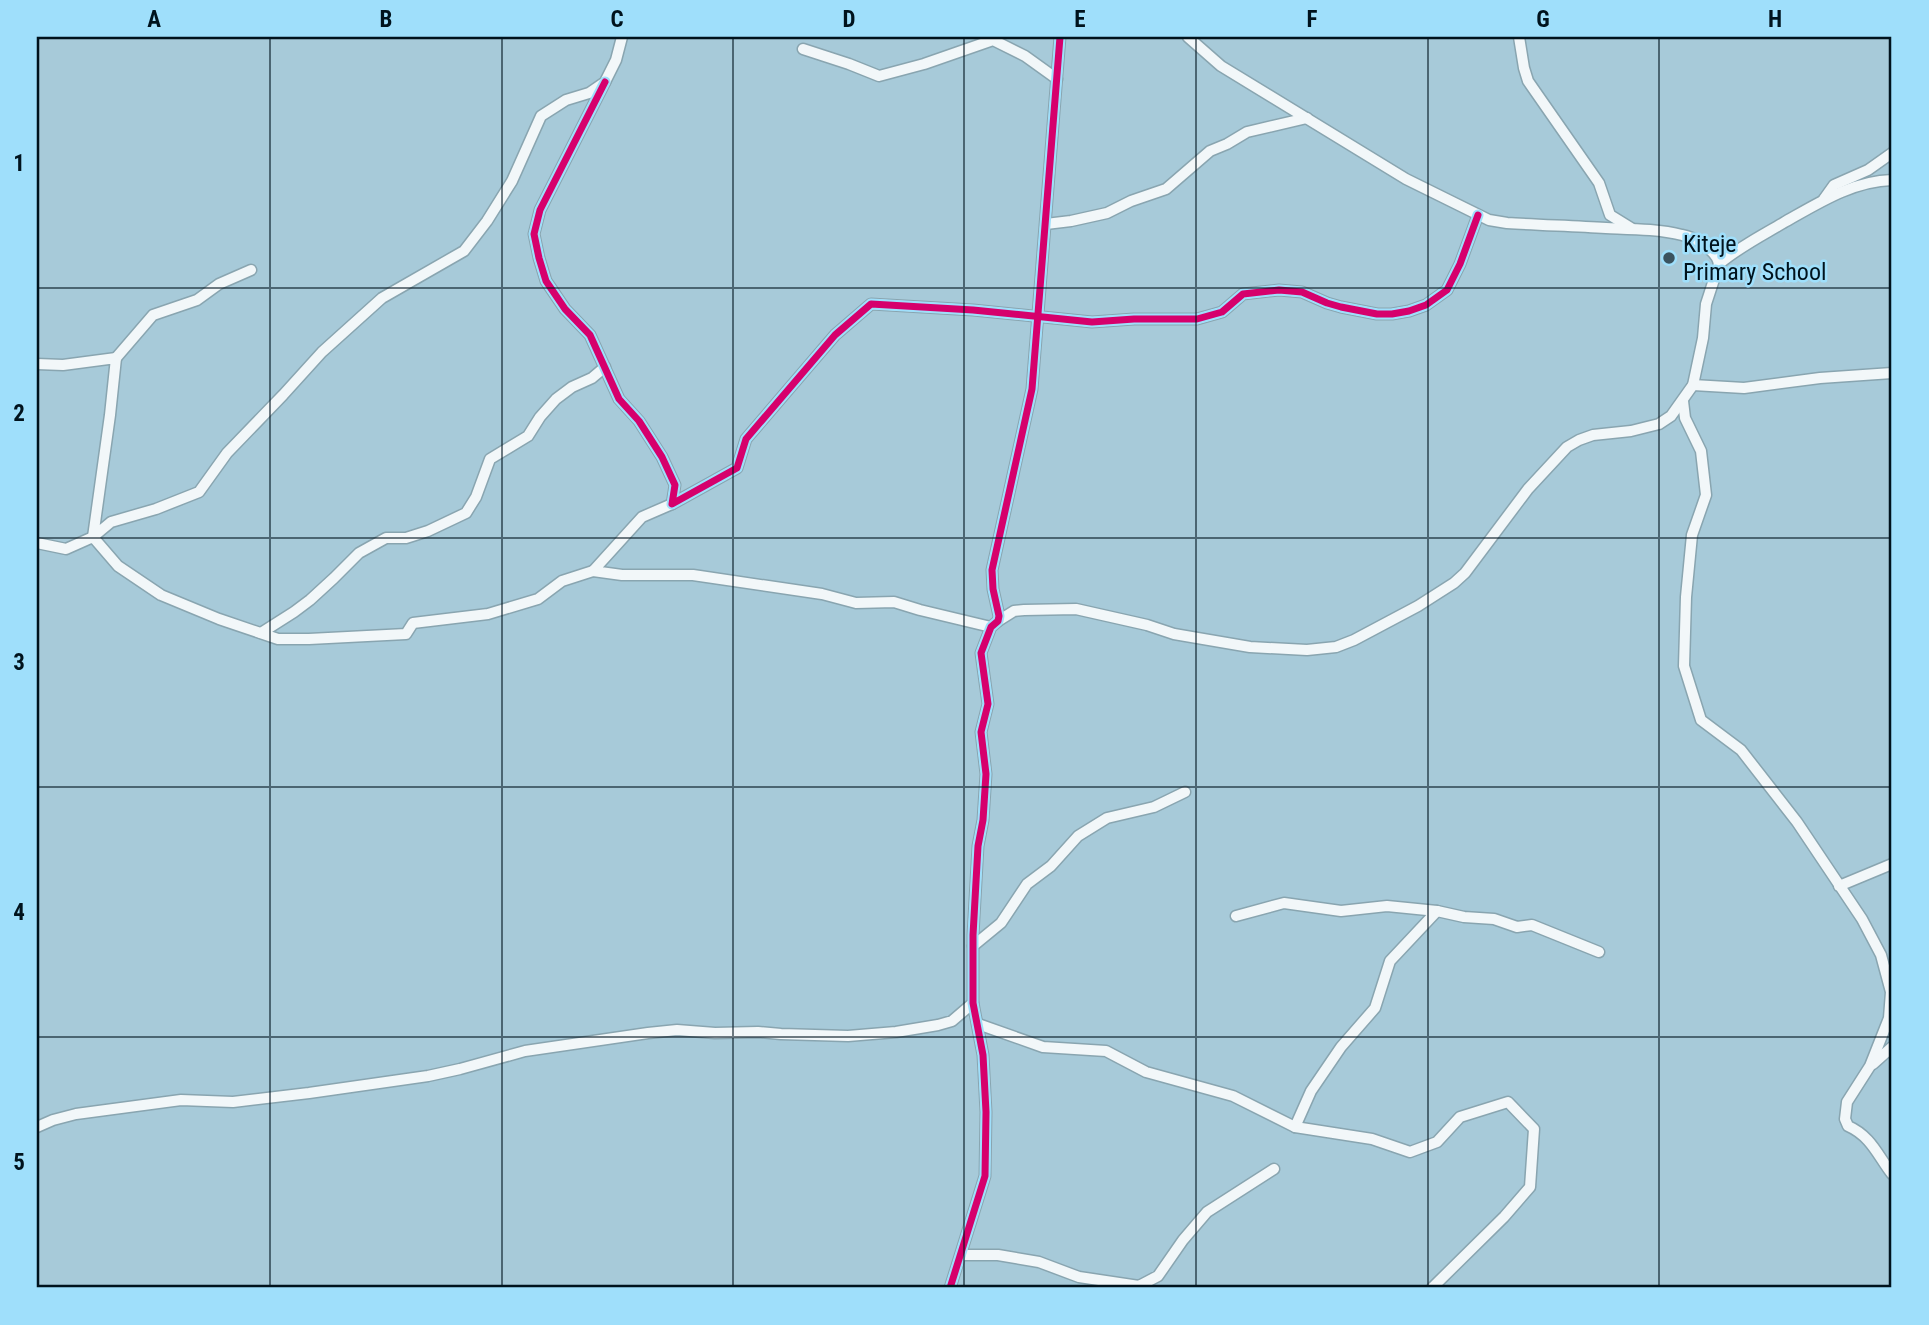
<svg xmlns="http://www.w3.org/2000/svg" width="1929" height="1325" font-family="'Roboto Condensed',sans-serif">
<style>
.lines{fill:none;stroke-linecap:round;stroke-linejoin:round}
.minor-casing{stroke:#89a5b0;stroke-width:13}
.minor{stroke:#f2f7f9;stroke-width:10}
.cycleway-casing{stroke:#9fdffb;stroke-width:11}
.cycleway{stroke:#d6006c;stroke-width:7}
.grid{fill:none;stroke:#00131d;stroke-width:2;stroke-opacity:0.55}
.poi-dot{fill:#3a535f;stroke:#9fdffb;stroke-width:2.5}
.labels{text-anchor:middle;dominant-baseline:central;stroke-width:5;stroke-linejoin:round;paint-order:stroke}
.poi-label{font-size:24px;fill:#00131d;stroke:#9fdffb;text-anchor:start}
.neatline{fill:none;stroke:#00131d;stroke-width:2.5}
.grid-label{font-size:23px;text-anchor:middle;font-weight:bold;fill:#00131d}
</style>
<rect width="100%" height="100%" fill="#a7cad9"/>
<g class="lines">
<defs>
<g id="minor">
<path d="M1188,37L1221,66L1406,179L1489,220L1507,223C1540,225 1573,226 1606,228C1631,229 1658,229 1682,235C1695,237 1717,251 1719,264C1739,247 1761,236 1783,223C1817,204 1852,181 1892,180"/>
<path d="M1519,37L1524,68L1528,81L1599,183L1610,215L1631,228"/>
<path d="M803,49L849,64L879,76L924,64L993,40L1025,56L1057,79"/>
<path d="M605,82L540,210L534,234L539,258L546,281L565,309L590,335L619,399L639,421L662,457L675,485L672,504L737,468L746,439L835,335L871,304L973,310L1092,322L1134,319H1197L1222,312L1243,294L1279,290L1302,292L1327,303L1341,307L1377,314H1392L1409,311L1426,305L1447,290L1460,264L1478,215"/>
<path d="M1824,199L1834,185L1868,170L1892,153"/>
<path d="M1046,224L1071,221L1107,213L1131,201L1166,189L1210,151L1227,144L1247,132L1307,118"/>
<path d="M116,358L153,315L197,300L219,284L251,270"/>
<path d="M37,364L63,365L116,358L110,415L93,537L111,522L156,509L199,492L227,453L283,395L322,352L382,298L464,251L487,221L512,181L541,116L566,100L589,93L605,82L616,60L622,37"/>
<path d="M1693,385L1744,388L1820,378L1892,373"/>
<path d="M1683,401L1685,418L1701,451L1706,495L1692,535L1686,597L1684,666L1701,720L1741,750L1797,822L1862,919L1881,955L1891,992L1889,1018L1870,1066L1847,1102L1845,1119L1848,1126C1871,1136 1878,1156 1892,1174"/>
<path d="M672,504L642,517L593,571L622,575H693L822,594L856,603L894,602L920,610L991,627"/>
<path d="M37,543L66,549L93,537L118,566L161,595L219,619L278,639H309L406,634L413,623L488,614L538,599L562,581L593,571"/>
<path d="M998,621L1014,611L1024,610L1076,609L1147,625L1174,634L1250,647L1307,650L1336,647L1354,640L1418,606L1454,583L1465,573L1528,489L1567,447L1579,440L1593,435L1631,431L1659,424L1671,416L1693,385L1703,338L1706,304L1719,264"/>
<path d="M261,633L294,612L310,600L334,578L359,553L386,538H406L428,531L466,513L476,497L490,459L528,436L540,417L556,399L572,387L592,378L605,367"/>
<path d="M1839,886L1892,864"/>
<path d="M1437,911L1464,917L1494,919L1517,927L1532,925L1599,952"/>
<path d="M1236,916L1284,903L1341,911L1387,906L1437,911L1390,961L1375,1008L1341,1047L1311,1091L1295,1127"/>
<path d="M973,946L1001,923L1027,884L1051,866L1078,836L1107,818L1154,807L1185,792"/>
<path d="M978,1024L1043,1047L1106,1051L1146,1072L1233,1096L1295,1127L1372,1139L1410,1152L1437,1142L1460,1117L1508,1102L1534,1129L1530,1187L1504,1217L1432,1288"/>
<path d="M1873,1064L1892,1047"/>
<path d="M37,1127L53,1120L76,1114L181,1100L233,1102L309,1093L428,1076L460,1069L525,1051L648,1033L677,1030L715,1033L758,1032L781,1034L848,1036L896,1032L938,1025L952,1021L973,1003"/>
<path d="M961,1255H998L1039,1262L1079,1277L1139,1286L1158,1276L1183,1240L1207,1212L1274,1169"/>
<path d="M950,1288L985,1176L986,1112L983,1055L973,1003V935L978,846L983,820L986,774L981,732L988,704L981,653L991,627L998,621L999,616L993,589L992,570L1032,389L1060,37"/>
</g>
</defs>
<use href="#minor" class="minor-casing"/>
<use href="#minor" class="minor"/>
<defs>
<g id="cycleway">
<path d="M605,82L540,210L534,234L539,258L546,281L565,309L590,335L619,399L639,421L662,457L675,485L672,504L737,468L746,439L835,335L871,304L973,310L1092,322L1134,319H1197L1222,312L1243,294L1279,290L1302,292L1327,303L1341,307L1377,314H1392L1409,311L1426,305L1447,290L1460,264L1478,215"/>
<path d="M950,1288L985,1176L986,1112L983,1055L973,1003V935L978,846L983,820L986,774L981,732L988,704L981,653L991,627L998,621L999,616L993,589L992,570L1032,389L1060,37"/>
</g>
</defs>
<use href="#cycleway" class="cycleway-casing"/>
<use href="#cycleway" class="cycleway"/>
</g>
<path class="grid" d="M270,37V1288M502,37V1288M733,37V1288M964,37V1288M1196,37V1288M1428,37V1288M1659,37V1288M37,288H1892M37,538H1892M37,787H1892M37,1037H1892"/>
<circle class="poi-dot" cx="1669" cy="258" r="7"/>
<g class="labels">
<g class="poi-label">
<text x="1683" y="244">Kiteje<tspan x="1683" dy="28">Primary School</tspan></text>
</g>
</g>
<rect width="1929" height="1325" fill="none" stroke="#9fdffb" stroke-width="77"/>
<rect x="38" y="38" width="1852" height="1248" class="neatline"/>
<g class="grid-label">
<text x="154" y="27">A</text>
<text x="386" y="27">B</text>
<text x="617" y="27">C</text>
<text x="849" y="27">D</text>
<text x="1080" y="27">E</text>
<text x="1312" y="27">F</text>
<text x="1543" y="27">G</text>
<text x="1775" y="27">H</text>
<text x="19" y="171">1</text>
<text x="19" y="421">2</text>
<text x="19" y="670">3</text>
<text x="19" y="920">4</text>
<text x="19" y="1170">5</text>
</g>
</svg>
